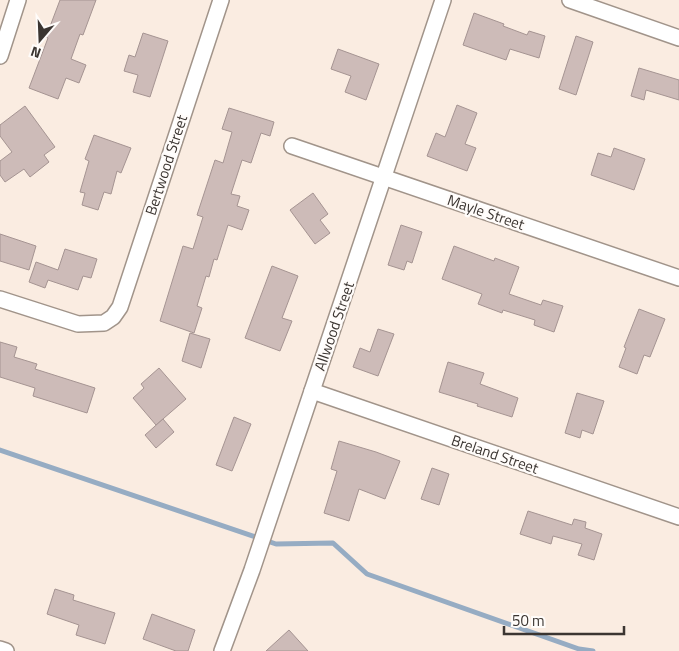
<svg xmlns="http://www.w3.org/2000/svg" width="679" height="651" font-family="'Titillium Web',sans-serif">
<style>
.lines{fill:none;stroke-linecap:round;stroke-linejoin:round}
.stream{stroke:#96acc3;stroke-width:5}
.building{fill:#cdbbb8;stroke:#a59492}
.minor-casing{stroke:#a1948a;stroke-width:18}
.minor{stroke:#fff;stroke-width:15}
.labels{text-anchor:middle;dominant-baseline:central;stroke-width:4.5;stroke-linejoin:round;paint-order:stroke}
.street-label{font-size:15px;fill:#3b3531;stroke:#fffcfa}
</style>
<rect width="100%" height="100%" fill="#faece1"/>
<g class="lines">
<path class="stream" d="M0,450L276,544L333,543L367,574L579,649L593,651"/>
</g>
<g class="building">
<path d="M60,0H96L83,35L80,34L71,59L86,65L79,83L66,78L58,99L29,88L48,38L46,37Z"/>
<path d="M474,13L504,24L503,26L527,35L529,31L545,36L539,58L510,49L506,60L463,45Z"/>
<path d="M143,33L168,41L150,97L133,92L138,75L124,71L129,55L135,57Z"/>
<path d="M576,36L593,42L576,95L559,89Z"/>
<path d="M338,49L379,64L366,100L345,92L351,76L331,69Z"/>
<path d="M639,68L679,80V100L646,90L644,100L631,96Z"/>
<path d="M457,105L477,113L465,144L476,148L467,171L427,156L436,133L445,137Z"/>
<path d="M25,106L55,147L44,155L49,162L30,177L24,169L5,182L0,175V161L12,152L0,136V125Z"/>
<path d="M229,108L274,122L270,136L261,133L251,163L242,160L231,194L240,196L237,206L249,210L242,230L228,225L217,260L214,259L209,277L206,276L197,306L202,308L194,333L160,321L183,246L193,249L203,217L197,215L215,160L223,163L232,132L222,129Z"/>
<path d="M94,135L131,148L121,173L117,171L111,194L104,192L98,210L82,205L85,193L80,192L89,161L85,159Z"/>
<path d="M614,148L645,159L634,190L591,175L598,153L611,157Z"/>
<path d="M313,193L328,214L320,220L330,233L315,244L290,210Z"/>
<path d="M401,225L422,232L412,263L407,261L404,270L388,265Z"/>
<path d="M0,234L36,246L29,270L0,261Z"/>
<path d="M454,246L494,261L495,258L519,267L509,294L541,305L543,300L563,306L554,332L534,325L535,320L503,310L502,313L478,304L482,294L442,279Z"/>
<path d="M65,249L97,259L91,278L83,276L78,290L48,280L45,288L29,282L36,262L58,270Z"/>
<path d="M272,266L298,276L282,318L292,321L280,351L245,338Z"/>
<path d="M639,309L665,319L650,357L644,355L637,374L619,367L626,348L624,347Z"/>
<path d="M378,329L394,334L378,376L353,367L360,348L370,352Z"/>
<path d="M190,333L210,339L201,368L182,361Z"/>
<path d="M0,342L17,347L14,357L37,364L35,369L95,388L87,413L33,396L35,388L0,377Z"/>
<path d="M448,362L484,373L480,384L518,398L512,417L477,406L478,404L439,392Z"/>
<path d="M159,368L186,399L156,425L133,398L144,388L141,384Z"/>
<path d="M577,393L604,401L593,434L582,430L580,438L565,433Z"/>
<path d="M234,417L251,424L232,471L216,465Z"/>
<path d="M163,419L174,432L156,448L145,435Z"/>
<path d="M339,441L376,452L400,461L385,499L359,489L349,521L324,513L337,471L331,469Z"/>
<path d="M432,468L449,474L439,505L421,499Z"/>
<path d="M528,511L572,525L574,519L586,522L585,528L602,534L594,560L578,555L582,544L553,536L551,544L520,534Z"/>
<path d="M55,589L74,595L73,600L115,613L105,644L76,635L79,625L47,614Z"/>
<path d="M152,614L195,630L188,651H176L143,639Z"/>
<path d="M289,630L308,651H266Z"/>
</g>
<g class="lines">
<defs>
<g id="minor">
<path d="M570,0L679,38"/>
<path d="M0,56L18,0"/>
<path d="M292,146L679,278"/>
<path d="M0,299L78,324L104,323L113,317L120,307L221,0"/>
<path d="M312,391L679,517"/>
<path d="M0,649L6,651"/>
<path d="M222,651L252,570L443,0"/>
</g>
</defs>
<use href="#minor" class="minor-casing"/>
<use href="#minor" class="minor"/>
</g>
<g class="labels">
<g class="street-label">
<text transform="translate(166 165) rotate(-72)">Bertwood Street</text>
<text transform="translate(486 212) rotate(19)">Mayle Street</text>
<text transform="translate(334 326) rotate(-71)">Allwood Street</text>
<text transform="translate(495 454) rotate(19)">Breland Street</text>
</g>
</g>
<g transform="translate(40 40) rotate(199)" stroke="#fffcfa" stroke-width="4" paint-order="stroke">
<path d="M0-4L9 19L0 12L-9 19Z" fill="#3b3531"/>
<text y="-8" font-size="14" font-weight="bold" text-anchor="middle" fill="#3b3531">N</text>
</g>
<path d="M504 626v8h120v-8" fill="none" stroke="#3b3531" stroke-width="2.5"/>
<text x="512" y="626" font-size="15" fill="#3b3531" stroke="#fffcfa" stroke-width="4" paint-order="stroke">50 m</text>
</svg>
